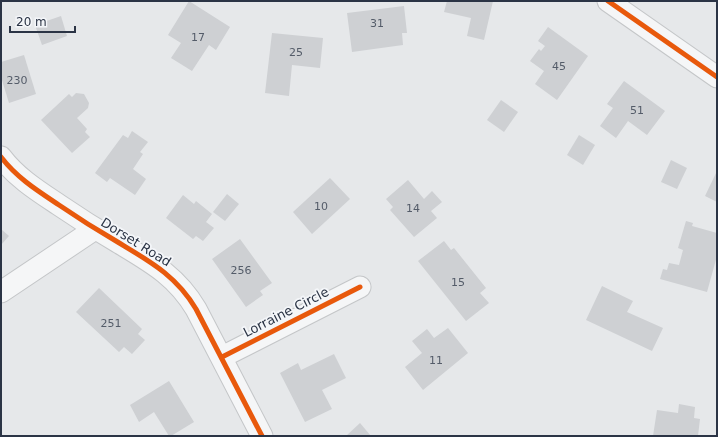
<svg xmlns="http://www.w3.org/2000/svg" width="718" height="437" font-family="'DejaVu Sans',sans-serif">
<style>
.building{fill:#ced0d3}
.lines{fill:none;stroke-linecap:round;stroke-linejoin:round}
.minor-casing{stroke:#c4c6c8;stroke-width:23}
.minor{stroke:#f5f6f7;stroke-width:21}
.cycleway-casing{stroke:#f4f6f9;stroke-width:8}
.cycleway{stroke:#e8590c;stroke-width:5}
.labels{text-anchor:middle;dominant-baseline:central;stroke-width:3.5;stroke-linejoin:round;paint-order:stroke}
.number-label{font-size:11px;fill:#545c69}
.street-label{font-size:13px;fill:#2b3445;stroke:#f4f6f9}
</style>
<rect width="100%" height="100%" fill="#e6e8ea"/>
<g class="building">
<path d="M189,1L230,27L216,50L209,45L192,71L171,58L181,43L168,35Z"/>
<path d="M447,1H493L484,40L467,36L471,18L444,12Z"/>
<path d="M404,6L407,33H402L403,45L352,52L347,13Z"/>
<path d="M61,16L67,36L42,45L35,25Z"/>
<path d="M548,27L588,56L557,100L535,84L544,71L530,61L539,49L541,51L545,46L538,41Z"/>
<path d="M272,33L323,38L320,68L292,65L289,96L265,93Z"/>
<path d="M24,55L36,94L9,103L1,77V62Z"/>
<path d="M624,81L665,111L647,135L628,121L616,138L600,126L613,108L607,104Z"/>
<path d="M76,93L84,94L89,103L88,108L77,118L87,129L85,132L90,137L72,153L41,120L69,94L72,97Z"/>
<path d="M501,100L518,112L504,132L487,120Z"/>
<path d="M132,131L148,142L140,152L143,154L133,169L146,179L135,195L110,178L107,182L95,173L123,135L128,138Z"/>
<path d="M579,135L595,145L583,165L567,155Z"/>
<path d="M671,160L687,168L677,189L661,182Z"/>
<path d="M717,171V202L705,196Z"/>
<path d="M330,178L350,199L312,234L293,212Z"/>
<path d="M408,180L424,199L432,191L442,202L431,211L437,218L414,237L390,210L393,207L386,199Z"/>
<path d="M227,194L239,204L225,221L213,212Z"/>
<path d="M183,195L194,204L196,201L212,214L206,222L214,228L203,241L196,236L193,239L166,218Z"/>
<path d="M686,221L693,223L692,226L717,233V256L707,292L660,279L663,269L667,270L669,263L679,265L683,250L678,248Z"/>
<path d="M1,229L9,236L1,245Z"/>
<path d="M240,239L272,283L260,291L263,295L246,307L212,259Z"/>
<path d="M444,241L451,250L454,248L486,288L480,293L489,303L466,321L418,261Z"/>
<path d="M602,286L633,301L627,312L663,328L652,351L586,320Z"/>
<path d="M99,288L142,329L138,334L145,340L132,354L124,347L119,352L76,312Z"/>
<path d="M448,328L468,353L423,390L405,367L422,353L412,341L427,329L434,338Z"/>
<path d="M334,354L346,378L322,390L332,409L305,422L280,373L298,363L301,370Z"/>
<path d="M169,381L194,422L171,436H169L154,412L139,422L130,405Z"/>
<path d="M679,404L695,407L694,418L700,419L698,436H653L657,410L678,413Z"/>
<path d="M360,423L371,436H346Z"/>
</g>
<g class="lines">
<defs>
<g id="minor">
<path d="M608,1L717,77"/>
<path d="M1,157C17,178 38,191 59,205C78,218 97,230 116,241C149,261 176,275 196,309L262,436"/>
<path d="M1,292L95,229"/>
<path d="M222,357L360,287"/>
</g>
</defs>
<use href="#minor" class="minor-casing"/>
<use href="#minor" class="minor"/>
<defs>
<g id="cycleway">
<path d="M608,1L717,77"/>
<path d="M1,157C17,178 38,191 59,205C78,218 97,230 116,241C149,261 176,275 196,309L262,436"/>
<path d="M222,357L360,287"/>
</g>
</defs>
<use href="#cycleway" class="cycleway-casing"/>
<use href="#cycleway" class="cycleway"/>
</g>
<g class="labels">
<g class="number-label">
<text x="377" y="23">31</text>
<text x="198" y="37">17</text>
<text x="296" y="52">25</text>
<text x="559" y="66">45</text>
<text x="17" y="80">230</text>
<text x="637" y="110">51</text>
<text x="321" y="206">10</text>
<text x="413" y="208">14</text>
<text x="241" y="270">256</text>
<text x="458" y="282">15</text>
<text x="111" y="323">251</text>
<text x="436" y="360">11</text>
</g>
<g class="street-label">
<text transform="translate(136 242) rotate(32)">Dorset Road</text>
<text transform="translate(286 312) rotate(-27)">Lorraine Circle</text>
</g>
</g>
<rect width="718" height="437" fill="none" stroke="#2b3445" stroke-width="4"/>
<path d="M10 26v6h65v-6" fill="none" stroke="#2b3445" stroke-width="2"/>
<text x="16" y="26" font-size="12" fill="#2b3445" stroke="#f4f6f9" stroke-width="3" paint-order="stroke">20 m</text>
</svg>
